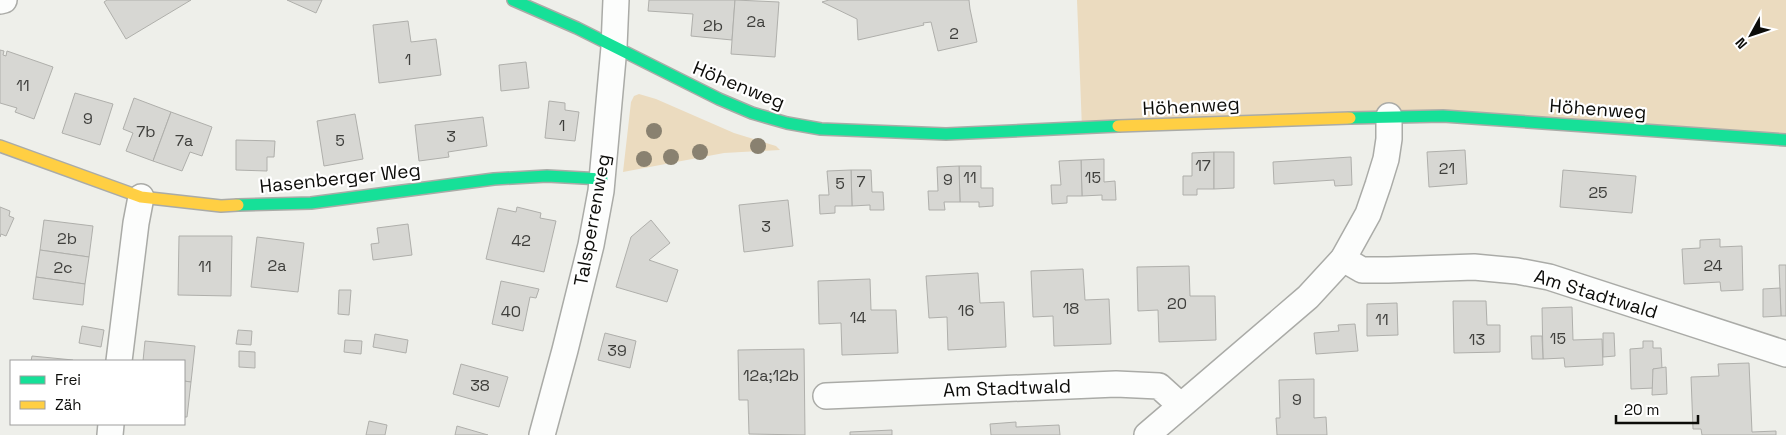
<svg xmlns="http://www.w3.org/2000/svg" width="1786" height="435" font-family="'Space Grotesk',sans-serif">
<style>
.green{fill:#ebdbbf}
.building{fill:#d7d7d3;stroke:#afafab}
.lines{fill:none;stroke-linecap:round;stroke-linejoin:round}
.street-casing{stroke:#aaaba7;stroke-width:28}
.fast-casing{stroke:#aaaba7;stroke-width:14}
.slow-casing{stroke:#aaaba7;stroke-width:14}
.street{stroke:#fcfdfc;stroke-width:25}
.fast{stroke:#16e098;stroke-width:11}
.slow{stroke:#ffcf43;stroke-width:11}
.tree{fill:#898170}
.labels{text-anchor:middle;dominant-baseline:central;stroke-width:4.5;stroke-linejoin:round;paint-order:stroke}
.number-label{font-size:16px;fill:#3f3f3c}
.street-label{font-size:19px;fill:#0c0c09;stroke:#fff}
</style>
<rect width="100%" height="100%" fill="#eeefea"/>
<g class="green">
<path d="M1077,0H1786V140L1443,116L1082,129Z"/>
<path d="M639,94L656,99L734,133L776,146L780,150L724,153L623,172L631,102L634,96Z"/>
</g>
<g class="building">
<path d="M107,0H191L126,39L104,2Z"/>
<path d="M287,0H322L316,13Z"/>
<path d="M649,0H735L732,40L691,36L693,14L648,11Z"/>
<path d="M735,0L779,2L775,57L731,54Z"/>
<path d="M829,0H969L970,9L977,42L938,51L931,22L923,23L924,25L858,40L857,19L822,2Z"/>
<path d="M408,21L411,42L436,39L441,75L379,83L373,25Z"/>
<path d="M0,50L4,51L3,55L6,56L7,51L53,67L34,119L15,112L17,108L0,103Z"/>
<path d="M526,62L529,88L501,91L499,65Z"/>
<path d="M75,93L113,104L100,145L62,133Z"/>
<path d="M134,98L171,112L153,161L126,151L133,133L123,129Z"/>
<path d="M549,101L565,103V110L579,112L575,141L545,138Z"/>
<path d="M171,112L212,127L202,156L190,152L182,171L153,161Z"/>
<path d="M355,114L363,159L324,166L317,121Z"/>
<path d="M483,117L487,146L448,152L449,157L419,161L415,125Z"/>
<path d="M236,140L275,141L274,157H267V171L236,170Z"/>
<path d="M1465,150L1467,184L1429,187L1427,152Z"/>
<path d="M1214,152V189H1197V195H1183V176H1192V153Z"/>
<path d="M1214,152H1234V188L1214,189Z"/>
<path d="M1351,157L1352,185L1335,186L1334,180L1274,184L1273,162Z"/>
<path d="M1104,159V182L1115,181L1116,200H1102V195L1082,196L1081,160Z"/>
<path d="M1081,160L1082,196H1067V203L1052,204L1051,185H1061L1059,161Z"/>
<path d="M959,166H981V188H993V206L979,207V202H960Z"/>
<path d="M959,166L960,202H944L945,210H929L928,191H938L937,167Z"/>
<path d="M851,170H871L872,192H883L884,210H870V205L852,206Z"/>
<path d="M851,170L852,206H835V213L820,214L819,195H829L827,171Z"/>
<path d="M1563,170L1636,176L1632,213L1560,207Z"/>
<path d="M788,200L793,246L744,252L739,205Z"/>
<path d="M0,207L10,211L9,216L14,218L6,236L1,234L0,237Z"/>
<path d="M517,207L541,213L540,218L556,221L544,272L486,259L498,208L516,212Z"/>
<path d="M44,220L93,226L89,257L40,250Z"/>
<path d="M651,220L670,243L649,260L678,270L667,302L616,287L631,237Z"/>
<path d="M408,224L412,255L373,260L371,244L379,243L377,228Z"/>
<path d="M179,236H232L231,296L178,295Z"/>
<path d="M257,237L304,243L298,292L251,287Z"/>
<path d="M1720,239V247L1742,246L1743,290L1721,291L1720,282L1684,284L1682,249L1700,248V240Z"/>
<path d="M40,250L89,257L85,284L36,277Z"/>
<path d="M1779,265H1786V316H1781Z"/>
<path d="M1189,266L1190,296H1215L1216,340L1159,342L1158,310L1138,311L1137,267Z"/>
<path d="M1083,269L1085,300L1109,299L1111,344L1054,346L1053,316L1033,317L1031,271Z"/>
<path d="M978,273L980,303L1004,302L1006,347L948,350L947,317L929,318L926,276Z"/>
<path d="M36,277L85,284L83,305L33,299Z"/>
<path d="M870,279L871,310H896L898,353L842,355L841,323L819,324L818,281Z"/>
<path d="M501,281L539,289L536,298L530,297L523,331L492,324Z"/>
<path d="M1780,288L1781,316L1763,317V289Z"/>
<path d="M339,290H351L349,315L338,314Z"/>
<path d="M1453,301H1486L1487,325H1500V352L1454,353Z"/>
<path d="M1397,303L1398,335L1367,336V304Z"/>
<path d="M1572,307L1573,340L1602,339L1603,365L1565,367L1564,358L1543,359L1542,308Z"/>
<path d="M1355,324L1358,351L1316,354L1314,333L1339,331L1338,325Z"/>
<path d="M82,326L104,330L101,347L79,343Z"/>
<path d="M238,330L252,331L251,345L236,344Z"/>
<path d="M605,333L636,341L630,368L598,360Z"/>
<path d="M1603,333H1614L1615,356L1603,357Z"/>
<path d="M375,334L408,340L406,353L373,347Z"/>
<path d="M1531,336H1542L1543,359H1532Z"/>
<path d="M345,340L362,341L361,354L344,352Z"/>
<path d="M145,341L195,346L191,382L184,381V361H143Z"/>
<path d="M1643,341H1653V348H1661L1662,369H1653L1654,388L1631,389L1630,349L1643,348Z"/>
<path d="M804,349L805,435L749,434L748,400H739L738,350Z"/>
<path d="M239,351L255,352V368L239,367Z"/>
<path d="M32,356L73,360V361H31Z"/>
<path d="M1749,363L1752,432L1776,431V435H1702L1701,429H1693L1691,377L1719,376L1718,364Z"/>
<path d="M461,364L508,377L499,407L453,394Z"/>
<path d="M1666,367L1667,394L1652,395L1653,369Z"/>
<path d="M1314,379V418L1326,417L1327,435H1277L1276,418H1280L1279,380Z"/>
<path d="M184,381L191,382L187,417H184Z"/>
<path d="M369,421L387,425L385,435H366Z"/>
<path d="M1016,422V427L1059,425L1060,435H991L990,424Z"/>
<path d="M457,426L488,435H455Z"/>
<path d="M892,430V435H850V432Z"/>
</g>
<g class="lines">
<defs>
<g id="street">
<path d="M0,1L4,0"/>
<path d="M1343,259L1362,270H1388L1474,267L1517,271L1549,277L1786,354"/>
<path d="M119,361L136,223L141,197"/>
<path d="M826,396L1116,384L1159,386L1180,405"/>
<path d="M110,435L111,424"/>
<path d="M542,435L565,350L591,245L601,191L614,47L616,0"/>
<path d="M1147,435L1308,297L1343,259L1368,214L1378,185L1386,159L1389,139V116"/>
</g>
<g id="fast">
<path d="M513,0L577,28L719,99L752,113L787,123L821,129L946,134L1118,126"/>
<path d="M1350,118L1443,116L1786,140"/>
<path d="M238,205L311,203L494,179L547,176L602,179"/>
</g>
<g id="slow">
<path d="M1118,126L1350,118"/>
<path d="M0,146L141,197L221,206L238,205"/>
</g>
</defs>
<use href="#street" class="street-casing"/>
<use href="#fast" class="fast-casing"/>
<use href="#slow" class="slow-casing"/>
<use href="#street" class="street"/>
<use href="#fast" class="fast"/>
<use href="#slow" class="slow"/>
</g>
<g class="tree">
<circle cx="654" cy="131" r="8"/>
<circle cx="758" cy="146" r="8"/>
<circle cx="700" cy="152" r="8"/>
<circle cx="671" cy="157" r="8"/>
<circle cx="644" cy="159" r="8"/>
</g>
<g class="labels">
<g class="number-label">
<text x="756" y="21">2a</text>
<text x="713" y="25">2b</text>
<text x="954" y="33">2</text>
<text x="408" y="59">1</text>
<text x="23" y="85">11</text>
<text x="88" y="118">9</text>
<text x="562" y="125">1</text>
<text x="146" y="131">7b</text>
<text x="451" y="136">3</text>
<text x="184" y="140">7a</text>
<text x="340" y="140">5</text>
<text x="1203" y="165">17</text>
<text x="1447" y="168">21</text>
<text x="970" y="177">11</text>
<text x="1093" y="177">15</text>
<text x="948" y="179">9</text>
<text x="861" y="181">7</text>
<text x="840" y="183">5</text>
<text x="1598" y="192">25</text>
<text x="766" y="226">3</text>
<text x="67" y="238">2b</text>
<text x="521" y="240">42</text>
<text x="277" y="265">2a</text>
<text x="1713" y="265">24</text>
<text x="205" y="266">11</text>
<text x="63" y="267">2c</text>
<text x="1177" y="303">20</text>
<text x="1071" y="308">18</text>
<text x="966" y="310">16</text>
<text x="511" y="311">40</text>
<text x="858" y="317">14</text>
<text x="1382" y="319">11</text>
<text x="1558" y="338">15</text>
<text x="1477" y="339">13</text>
<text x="617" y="350">39</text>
<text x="771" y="375">12a;12b</text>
<text x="480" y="385">38</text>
<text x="1297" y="399">9</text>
</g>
<g class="street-label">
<text transform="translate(739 85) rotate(22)">Höhenweg</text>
<text transform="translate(1191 106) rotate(-3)">Höhenweg</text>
<text transform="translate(1598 109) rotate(4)">Höhenweg</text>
<text transform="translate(340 178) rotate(-6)">Hasenberger Weg</text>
<text transform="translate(592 220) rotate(-80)">Talsperrenweg</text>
<text transform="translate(1596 294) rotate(17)">Am Stadtwald</text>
<text transform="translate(1007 388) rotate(-2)">Am Stadtwald</text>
</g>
</g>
<rect x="10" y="360" width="175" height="65" fill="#ffffff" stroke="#9e9e9d"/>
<rect x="20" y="376" width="25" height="8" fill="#16e098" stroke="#9e9e9d"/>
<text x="55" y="385" font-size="15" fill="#0c0c09">Frei</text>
<rect x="20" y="401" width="25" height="8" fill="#ffcf43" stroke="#9e9e9d"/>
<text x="55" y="410" font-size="15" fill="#0c0c09">Zäh</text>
<g transform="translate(1751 35) rotate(230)" stroke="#ffffff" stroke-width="4" paint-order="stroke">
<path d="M0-4L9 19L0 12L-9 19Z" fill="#0c0c09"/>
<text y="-8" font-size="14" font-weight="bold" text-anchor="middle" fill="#0c0c09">N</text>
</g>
<path d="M1616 415v8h82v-8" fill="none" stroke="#0c0c09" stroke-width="2.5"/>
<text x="1624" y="415" font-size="15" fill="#0c0c09" stroke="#ffffff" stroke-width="4" paint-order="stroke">20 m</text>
</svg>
